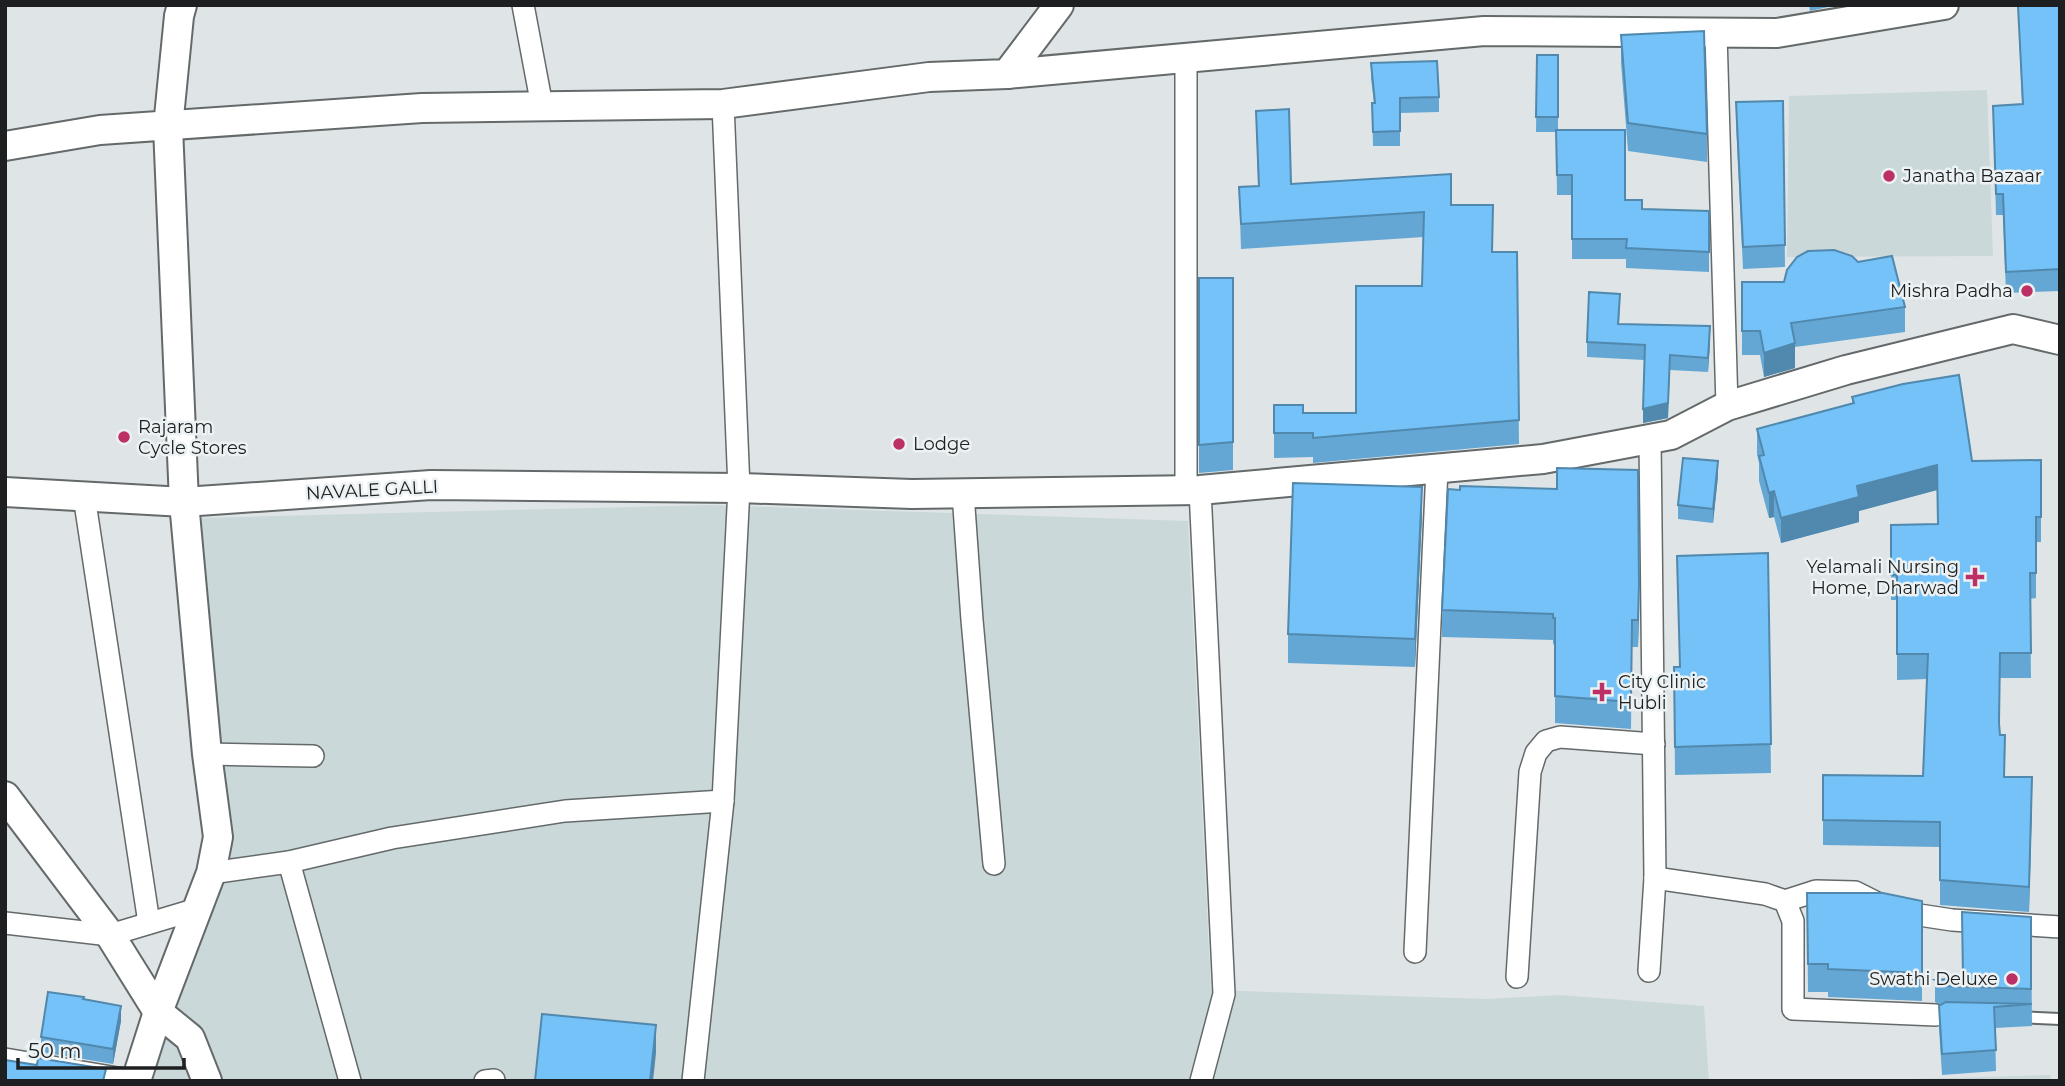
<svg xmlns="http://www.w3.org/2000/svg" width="2065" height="1086" font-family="Montserrat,sans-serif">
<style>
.built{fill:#cad8da}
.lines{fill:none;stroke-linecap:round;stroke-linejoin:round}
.lane-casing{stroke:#64696a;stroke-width:14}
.street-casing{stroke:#64696a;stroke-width:24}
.secondary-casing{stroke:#64696a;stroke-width:32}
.lane{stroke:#fff;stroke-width:10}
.street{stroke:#fff;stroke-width:21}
.secondary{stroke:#fff;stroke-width:28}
.wall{fill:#64a7d4}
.shaded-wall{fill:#5188ad}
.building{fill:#74c2f7;stroke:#5188ad;stroke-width:2}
.poi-dot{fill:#bc3065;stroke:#ecf2f3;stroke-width:2.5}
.labels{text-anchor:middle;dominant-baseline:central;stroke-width:5;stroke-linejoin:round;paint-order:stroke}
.poi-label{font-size:18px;fill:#1d1f20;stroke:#ecf2f3;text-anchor:start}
.street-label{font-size:18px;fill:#1d1f20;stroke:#ecf2f3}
</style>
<rect width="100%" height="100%" fill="#dfe5e6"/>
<g class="built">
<path d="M1987,90L1993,256L1787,257L1789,96Z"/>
<path d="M709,505L1188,521L1211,990L1487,999L1560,995L1704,1006L1709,1081H138L224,833L199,518Z"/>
<path d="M2050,1075L2052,1081H1849Z"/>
</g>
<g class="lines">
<defs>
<path id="lane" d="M2019,1017L2060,1019"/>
<g id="street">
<path d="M523,5L542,106"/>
<path d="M1716,34L1727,406"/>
<path d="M1186,490V58"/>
<path d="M1200,490L1224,994L1201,1081"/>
<path d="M963,493L972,620L994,864"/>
<path d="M84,496L149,923"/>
<path d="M207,754L313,756"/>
<path d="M289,862L350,1081"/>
<path d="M211,873L289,862L392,838L565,811L723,801"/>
<path d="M1655,878L1765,894L1785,901L1793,921V1009L1936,1015"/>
<path d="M1785,901L1816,891L1855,892L1893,911L1952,920L2060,927"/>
<path d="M5,923L110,935L197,909"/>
<path d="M1415,952L1437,469"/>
<path d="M1649,971L1655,878L1650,439"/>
<path d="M1517,977L1530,772L1536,753L1546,741L1560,737L1654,744"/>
<path d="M5,1059L135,1081"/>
<path d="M485,1081L494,1080"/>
<path d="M693,1081L723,801L739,488L723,104"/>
</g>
<g id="secondary">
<path d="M1007,74L1484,31L1777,33L1944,5"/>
<path d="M5,146L100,130L422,108L723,104L929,77L1007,74L1059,5"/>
<path d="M5,492L184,502L431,485L739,488L912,494L1200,490L1543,459L1671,435L1727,406L1846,370L2013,329L2060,340"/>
<path d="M5,796L110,935L158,1012L190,1038L207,1081"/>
<path d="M136,1081L158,1012L211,873L218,837L207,754L184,502L168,127L179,16L182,5"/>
</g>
</defs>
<use href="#lane" class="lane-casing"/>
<use href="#street" class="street-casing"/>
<use href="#secondary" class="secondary-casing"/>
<use href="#lane" class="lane"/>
<use href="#street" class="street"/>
<use href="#secondary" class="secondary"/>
</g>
<g class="wall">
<path d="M1809,5H1837L1810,11Z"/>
<path d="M2060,5V291L2006,293L2003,215H1996L1993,106L2022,104L2018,6Z"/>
<path d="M1621,35L1707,134V162L1628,151L1621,63Z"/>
<path d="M1537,55H1558V130L1625,200L1642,209L1709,211V272L1626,268V259H1572V195H1557L1556,132H1536Z"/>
<path d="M1371,63L1439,97V112L1400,113V146H1373L1372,103H1374L1371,78Z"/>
<path d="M1783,101L1785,267L1743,269L1736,123V102Z"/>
<path d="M1256,111L1291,184L1451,205L1493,252H1517L1519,444L1313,463V457L1274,458V405L1303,413H1356L1422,286L1424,237L1241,249L1239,187L1258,186Z"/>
<path d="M1199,278H1233V470L1199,473Z"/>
<path d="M1742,282L1905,307V332L1795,347V368L1764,377L1760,355H1742Z"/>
<path d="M1620,308L1619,324L1710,341L1708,372L1670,370L1668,418L1643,423L1644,360L1587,357V342Z"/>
<path d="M1852,397L1972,461L2041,460V542H2036V598L2030,599L2031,678H2000L1999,726L2004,777L2032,802L2029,912L1940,905V847L1823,845V775L1923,776L1927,679L1897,680V600H1891V525L1938,524L1937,490L1859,511V522L1781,543L1774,517L1769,518L1759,481V463L1757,454V429L1852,403Z"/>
<path d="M1718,476L1713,523L1678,519V505Z"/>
<path d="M1460,490L1639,610L1638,647H1632L1631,729L1555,723V645L1553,644V640L1442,637V610Z"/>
<path d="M1422,515L1415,667L1288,663V634Z"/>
<path d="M1768,553L1771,773L1675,775L1674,667H1680L1677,556Z"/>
<path d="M1807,893L1922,901V1001L1828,997V992H1808Z"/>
<path d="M2031,917L2032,1026L1995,1028L1996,1071L1942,1075L1939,1028V1006L1941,1005L1935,1002V980L1963,978Z"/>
<path d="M84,999L121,1021L113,1064L41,1052V1037Z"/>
</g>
<g class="shaded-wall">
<path d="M1710,326V341L1708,372V358Z"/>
<path d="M1795,343V368L1764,377V353Z"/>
<path d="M1670,355L1668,418L1643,423V409Z"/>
<path d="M1718,461V476L1713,523V509Z"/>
<path d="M1937,465V490L1859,511V522L1781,543V518L1857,486Z"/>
<path d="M1422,487V515L1415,667V639Z"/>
<path d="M1774,491V517L1769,518V493Z"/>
<path d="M1639,584V610L1638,647V620Z"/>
<path d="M2032,777V802L2029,912V887Z"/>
<path d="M121,1006V1021L113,1064V1049Z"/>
<path d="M656,1025V1053L653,1081H650Z"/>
</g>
<g class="building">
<path d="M2041,5H2060V269L2006,272L2003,194H1996L1993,106L2023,104L2018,6Z"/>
<path d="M1704,31L1707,134L1628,123L1621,35Z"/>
<path d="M1537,55H1558V117H1536Z"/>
<path d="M1437,61L1439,97L1400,98V131L1373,132L1372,103H1375L1371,63Z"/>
<path d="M1783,101L1785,245L1743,247L1736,102Z"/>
<path d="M1289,109L1291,184L1451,174V205H1493L1492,252H1517L1519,420L1313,438V433H1274V405H1303V413H1356V286H1422L1424,212L1241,224L1239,187L1259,186L1256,111Z"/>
<path d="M1556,130H1625V200H1642V209L1709,211V252L1626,248L1627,239H1572V175H1557Z"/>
<path d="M1834,250L1852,256L1858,262L1892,256L1905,307L1791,323L1795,343L1764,353L1760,331H1742V282H1784L1787,270L1797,257L1808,251Z"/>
<path d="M1199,278H1233V442L1199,445Z"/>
<path d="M1589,292L1620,294L1618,324L1710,326L1708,358L1670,355L1668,403L1643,409L1645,345L1587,342Z"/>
<path d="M1959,375L1972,461L2041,460V517H2036V573H2030L2031,653H2000L1999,723L2000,735H2005L2004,777H2032L2029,887L1940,880V822L1823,820V775L1923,776L1928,654H1897V575H1891V525L1938,524L1937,465L1857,486L1859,497L1781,518L1774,491L1769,493L1759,456L1764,455L1757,429L1854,403L1852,397L1903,384Z"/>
<path d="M1683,458L1718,461L1713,509L1678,505Z"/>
<path d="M1557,468L1638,470L1639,584L1638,620H1632L1631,702L1555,696V618H1553V614L1442,610L1448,489L1460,490V486L1557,489Z"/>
<path d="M1293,483L1422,487L1415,639L1288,634Z"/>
<path d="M1768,553L1771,744L1675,747L1674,667H1680L1677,556Z"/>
<path d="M1807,893H1883L1922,901V973L1828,969V964H1808Z"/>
<path d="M1962,912L2031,917V989L1946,986L1935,980L1963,978Z"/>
<path d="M48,992L84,997L83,999L121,1006L113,1049L41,1037Z"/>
<path d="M1946,1002L2032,1004L1994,1007L1996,1050L1942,1054L1939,1006Z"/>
<path d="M542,1014L656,1025L650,1081H535Z"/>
<path d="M38,1058L106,1069L103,1081H5V1060L37,1065Z"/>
</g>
<g class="poi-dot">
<circle cx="1889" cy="176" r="7"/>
<circle cx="2027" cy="291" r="7"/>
<circle cx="124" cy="437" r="7"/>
<circle cx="899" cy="444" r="7"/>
<path d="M1971.5 566.5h7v7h7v7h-7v7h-7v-7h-7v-7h7z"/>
<path d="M1598.5 681.5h7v7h7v7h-7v7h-7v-7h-7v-7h7z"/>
<circle cx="2012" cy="979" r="7"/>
</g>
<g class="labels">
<g class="poi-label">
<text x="1903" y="176">Janatha Bazaar</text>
<text x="2013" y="291" text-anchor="end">Mishra Padha</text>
<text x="138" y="427">Rajaram<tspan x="138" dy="21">Cycle Stores</tspan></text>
<text x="913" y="444">Lodge</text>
<text x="1959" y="567" text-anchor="end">Yelamali Nursing<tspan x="1959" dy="21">Home, Dharwad</tspan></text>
<text x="1618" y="682">City Clinic<tspan x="1618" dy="21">Hubli</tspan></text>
<text x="1998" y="979" text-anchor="end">Swathi Deluxe</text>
</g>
<g class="street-label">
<text transform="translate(372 490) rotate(-3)">NAVALE GALLI</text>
</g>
</g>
<rect width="2065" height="1086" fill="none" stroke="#1d1f20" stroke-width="14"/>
<path d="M18 1058v10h166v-10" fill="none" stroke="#1d1f20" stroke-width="3.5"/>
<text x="28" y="1058" font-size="21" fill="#1d1f20" stroke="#ecf2f3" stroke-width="5" paint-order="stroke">50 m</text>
</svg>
